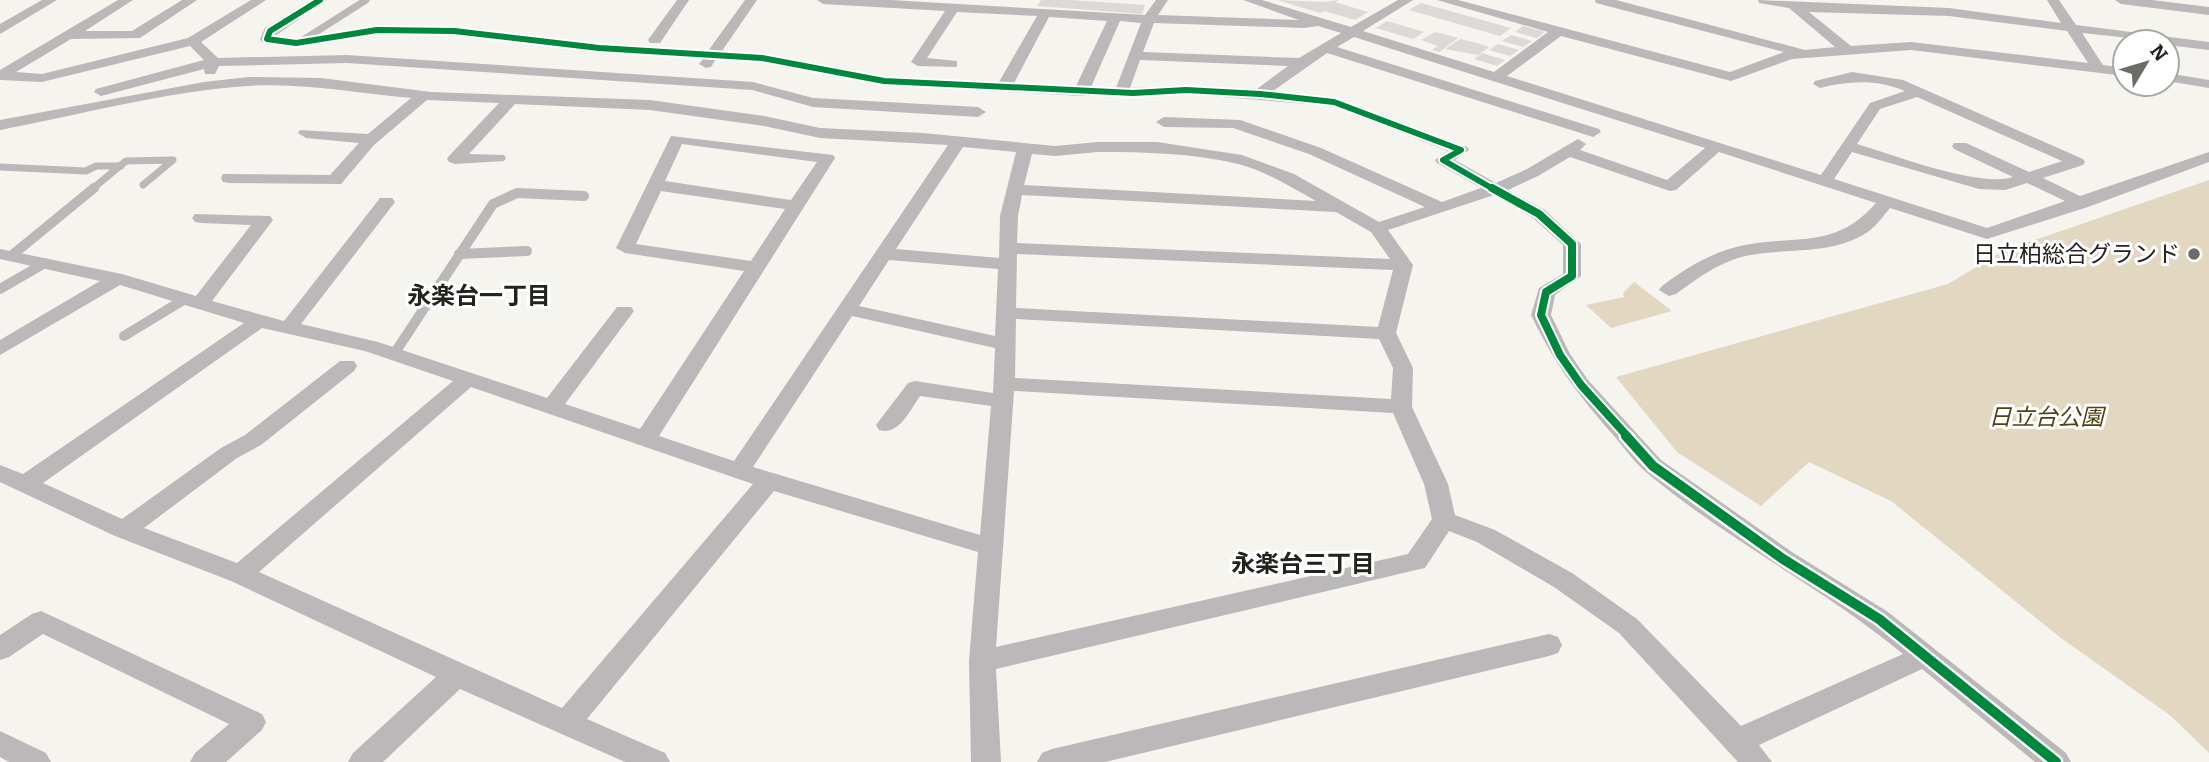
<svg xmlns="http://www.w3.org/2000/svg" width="2209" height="762" font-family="Bitter,'Noto Sans JP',serif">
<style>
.green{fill:#e2d8c2}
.building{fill:#dbdad6}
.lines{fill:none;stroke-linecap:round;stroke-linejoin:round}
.lane-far1{stroke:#bab8b9;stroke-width:7}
.lane{stroke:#bab8b9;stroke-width:10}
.street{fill:#bab8b9;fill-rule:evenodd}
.cycleway-far2-casing{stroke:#fff;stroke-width:10}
.cycleway-far1-casing{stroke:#fff;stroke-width:12}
.cycleway-casing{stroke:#fff;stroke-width:15}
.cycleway-far2{stroke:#00873e;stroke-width:6}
.cycleway-far1{stroke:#00873e;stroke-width:8}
.cycleway{stroke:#00873e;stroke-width:10}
.poi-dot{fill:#6e6c68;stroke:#fff;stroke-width:2.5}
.labels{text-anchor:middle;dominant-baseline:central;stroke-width:6;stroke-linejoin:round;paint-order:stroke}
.poi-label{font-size:23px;fill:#24221f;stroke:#fff;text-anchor:end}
.park-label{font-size:23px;font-style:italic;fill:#524014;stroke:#fff}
.neighbourhood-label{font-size:24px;font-weight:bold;fill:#24221f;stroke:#fff}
</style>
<rect width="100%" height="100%" fill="#f6f4ef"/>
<g class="green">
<path d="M2209,180V753L2171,716L2061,638L1891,501L1809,462L1761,506L1677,452L1616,377L1948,284L2003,251Z"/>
<path d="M1634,282L1672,311L1611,328L1586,305L1624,297L1623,293Z"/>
</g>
<g class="building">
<path d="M1041,0H1070L1145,5L1142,14L1037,6Z"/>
<path d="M1277,0L1323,2L1339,0L1335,2L1368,12L1355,20L1324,11L1320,13Z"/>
<path d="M1421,3L1511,28L1500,36L1409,10Z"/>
<path d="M1387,21L1424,32L1413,39L1376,28Z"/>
<path d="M1523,26L1545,32L1537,38L1515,32Z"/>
<path d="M1435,32L1444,34L1458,38L1439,52L1432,50L1438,46L1421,40Z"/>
<path d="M1511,35L1532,41L1523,47L1502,41Z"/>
<path d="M1460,39L1477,43L1489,47L1478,55L1445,49Z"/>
<path d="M1498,44L1519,50L1510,56L1489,50Z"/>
<path d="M1482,53L1505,60L1497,66L1474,59Z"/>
</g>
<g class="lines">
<g class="lane-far1">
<path d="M300,42L366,0"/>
<path d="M0,167L86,171L96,166H121"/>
<path d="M91,190L126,161L173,160L143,185"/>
</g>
<g class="lane">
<path d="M459,254L527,251"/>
<path d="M11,256L94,188"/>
<path d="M0,289L45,263"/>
<path d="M124,336L185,299"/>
<path d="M394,354L493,204L517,193L584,196"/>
</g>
<g class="street">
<path d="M42,0H57L0,34V24Z"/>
<path d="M118,0H133L85,31H132L182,0H197L140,38L71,39L16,72L42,74L188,38L251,0H266L201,42L218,58L347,55L753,82L813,98L978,107L986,112L978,117L813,107L752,90L347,63L219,66L215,74H205L204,69L101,96L94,92L96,89L204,60L190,46L42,82L0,80V70Z"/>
<path d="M311,0H326L275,36L296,39L377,26L454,27L599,44L708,51L745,0H757L722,51L762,54L884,77L999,82L1037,16L957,12L927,58L957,61V67L918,66L911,62L945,11L823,4L817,0H890L1145,15L1156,0H1168L1158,15L1299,20L1243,0H1262L1351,27L1398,0H1413L1363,31L1494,72L1548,32L1437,0H1458L1730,72L1784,52L1596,3L1595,0H1616L1805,50L1835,47L1789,8L1759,3L1758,0L1949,8L2061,23L2047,0H2059L2076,25L2209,42V50L2167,45V42L2082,33L2103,65L2125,68V76L1911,50L1792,59L1731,81L1561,36L1507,76L1821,175L1870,103L1905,91C1876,79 1849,81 1820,88L1813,84L1815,81L1852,72L1903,80L2083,159L2085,162L2083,165L2043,178L2080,196L2209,152V162L2088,207L1987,239L1890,208C1882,218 1874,229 1863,235C1827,256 1781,247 1741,257C1717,264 1696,279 1676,294L1669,296L1659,290L1662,286C1687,267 1714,251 1745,245C1798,235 1836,249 1876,203L1719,152L1676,190L1670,191L1570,157L1538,176L1508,190L1545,210L1581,244V276L1555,295L1551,315L1570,354L1588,380L1661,460L1792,552L1888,612L2066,753L2071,762H2035L1922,669L1759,745L1772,762H1738L1619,633L1554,587L1477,542L1449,531L1425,568L1416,570L996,669L1001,762H971L969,661L978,552L774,491L587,719L665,753L670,762H625L460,689L383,762H348L353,753L436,677L231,581L115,536L0,482V465L23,474L244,323L120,285L0,355V340L100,281L0,259V249L122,274L196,296L251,225L201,223L195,222L192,218L195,214L270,216L273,220L212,301L284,321L380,198H392L395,202L392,206L301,324L378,342L547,398L617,307H631L634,311L565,404L640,429L744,271L625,253L616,248L671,136L833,155L835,158L659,436L734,461L948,145L820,138L764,126L650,110L515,104L469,154L504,155L506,158L504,161L455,164L449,162L447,159L449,156L499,103L427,100L374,145L341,184L229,183L223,182L221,178L223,174L330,175L359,143L306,138L298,133L300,130L368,134L411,98C356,93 302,82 247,86C167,91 79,115 0,130V120L204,82L248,77L321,78L431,92L650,100L764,116L820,128L923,133L1055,146L1098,142H1157L1242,155L1294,174L1379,222L1425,207L1309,154L1233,128L1164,127L1156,122L1164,117L1240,120L1321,148L1442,202L1481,188L1437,163L1435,160L1448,151L1332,106L1186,94L1081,96L884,85L762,62L716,59L711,67L706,68L699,64L703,59L599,52L454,35L377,34L296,47L262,42L260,39L265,28ZM1809,12L1949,16L2067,31L2088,63L1911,42L1851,46ZM1049,17L1107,21L1076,86L1014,83ZM1120,21L1141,23L1116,88L1091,87ZM1154,23L1304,28L1318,26L1341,33L1299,58L1143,52ZM1354,37L1705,148L1667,180L1580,150L1586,144L1578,139L1527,169L1496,183L1455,160L1469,150L1467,147L1339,99L1273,91L1327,53L1587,135L1593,137L1601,132L1599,129L1337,47ZM1140,60L1288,66L1257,89L1186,86L1130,88ZM1917,97L2062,161L2029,172L1966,143H1954L1952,146L1954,149L2013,177C1979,188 1894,155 1857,144L1880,109ZM682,144L817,162L791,200L665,181ZM963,147L1016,152L1000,216L999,258L896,249ZM1098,152C1145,152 1192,153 1238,164C1265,171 1291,187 1316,201L1024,185L1032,154L1055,156ZM1852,152L1979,189L2005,190L2027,183L2065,201L1987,228L1834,179ZM661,191L785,209L751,261L636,244ZM1022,195L1336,212L1371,232L1390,259L1017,243L1018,216ZM1494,195L1533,218L1563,245V274L1539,288L1531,315C1555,365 1579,396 1615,437C1625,449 1635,463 1647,473C1727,540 1822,587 1903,654L1741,726L1637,619L1572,573L1495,530L1455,515L1448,484L1412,407L1413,368L1396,333L1413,265L1388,230ZM1017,254L1393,270L1378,327L1016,308ZM889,260L998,269L995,336L859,306ZM852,316L995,348L993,393L915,381L908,383L876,425L879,430C899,436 910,410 920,396L991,406L980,535L753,467ZM1016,319L1379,339L1393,368L1391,399L1015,378ZM262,328L365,351L453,381L237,563L144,528L237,458L261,445L354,371L357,366L354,361H340L245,435L221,448L122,519L43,483ZM471,387L753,484L562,708L259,572ZM1014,391L1393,413L1424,484L1432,519L1408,554L996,647Z"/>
<path d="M677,0H689L660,43H650L648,40Z"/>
<path d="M2115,0H2152L2209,7V15L2121,4Z"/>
<path d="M2167,73L2209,80V88L2167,81Z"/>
<path d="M41,611L262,714L266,722L262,730L226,762H190L195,753L229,724L43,634L9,657L0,660V635L32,614Z"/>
<path d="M1549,634L1558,637L1562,645L1558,653L1549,656L1105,762H1037L1042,753L1052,749Z"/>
<path d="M0,731L46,753L51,762H9L0,757Z"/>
</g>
<defs>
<path id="cycleway-far2" d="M320,0L270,31L267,39L296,43L377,30L454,31L599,48L762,58L884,81L1133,93L1186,90L1260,94L1334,102L1461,150L1443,160L1495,190"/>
<path id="cycleway-far1" d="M1492,188L1539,214L1572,244V276L1546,292L1541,315L1560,355L1581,385L1628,437"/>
<path id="cycleway" d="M1626,436L1653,466L1783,559L1879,619L2056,762"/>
</defs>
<use href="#cycleway-far2" class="cycleway-far2-casing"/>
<use href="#cycleway-far1" class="cycleway-far1-casing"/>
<use href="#cycleway" class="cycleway-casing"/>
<use href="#cycleway-far2" class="cycleway-far2"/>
<use href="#cycleway-far1" class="cycleway-far1"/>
<use href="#cycleway" class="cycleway"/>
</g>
<circle class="poi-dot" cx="2194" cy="254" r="7"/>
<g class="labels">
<g class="poi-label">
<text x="2180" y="254">日立柏総合グランド</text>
</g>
<g class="park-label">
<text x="2046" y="417">日立台公園</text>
</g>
<g class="neighbourhood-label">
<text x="479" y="296">永楽台一丁目</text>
<text x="1303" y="564">永楽台三丁目</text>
</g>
</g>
<g transform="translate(2146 63) rotate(52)"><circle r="33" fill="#ffffff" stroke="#a7a7a5" stroke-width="2"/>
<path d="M0-5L12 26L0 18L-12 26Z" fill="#6e6c68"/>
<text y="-10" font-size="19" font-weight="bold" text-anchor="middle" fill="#24221f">N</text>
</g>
</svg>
